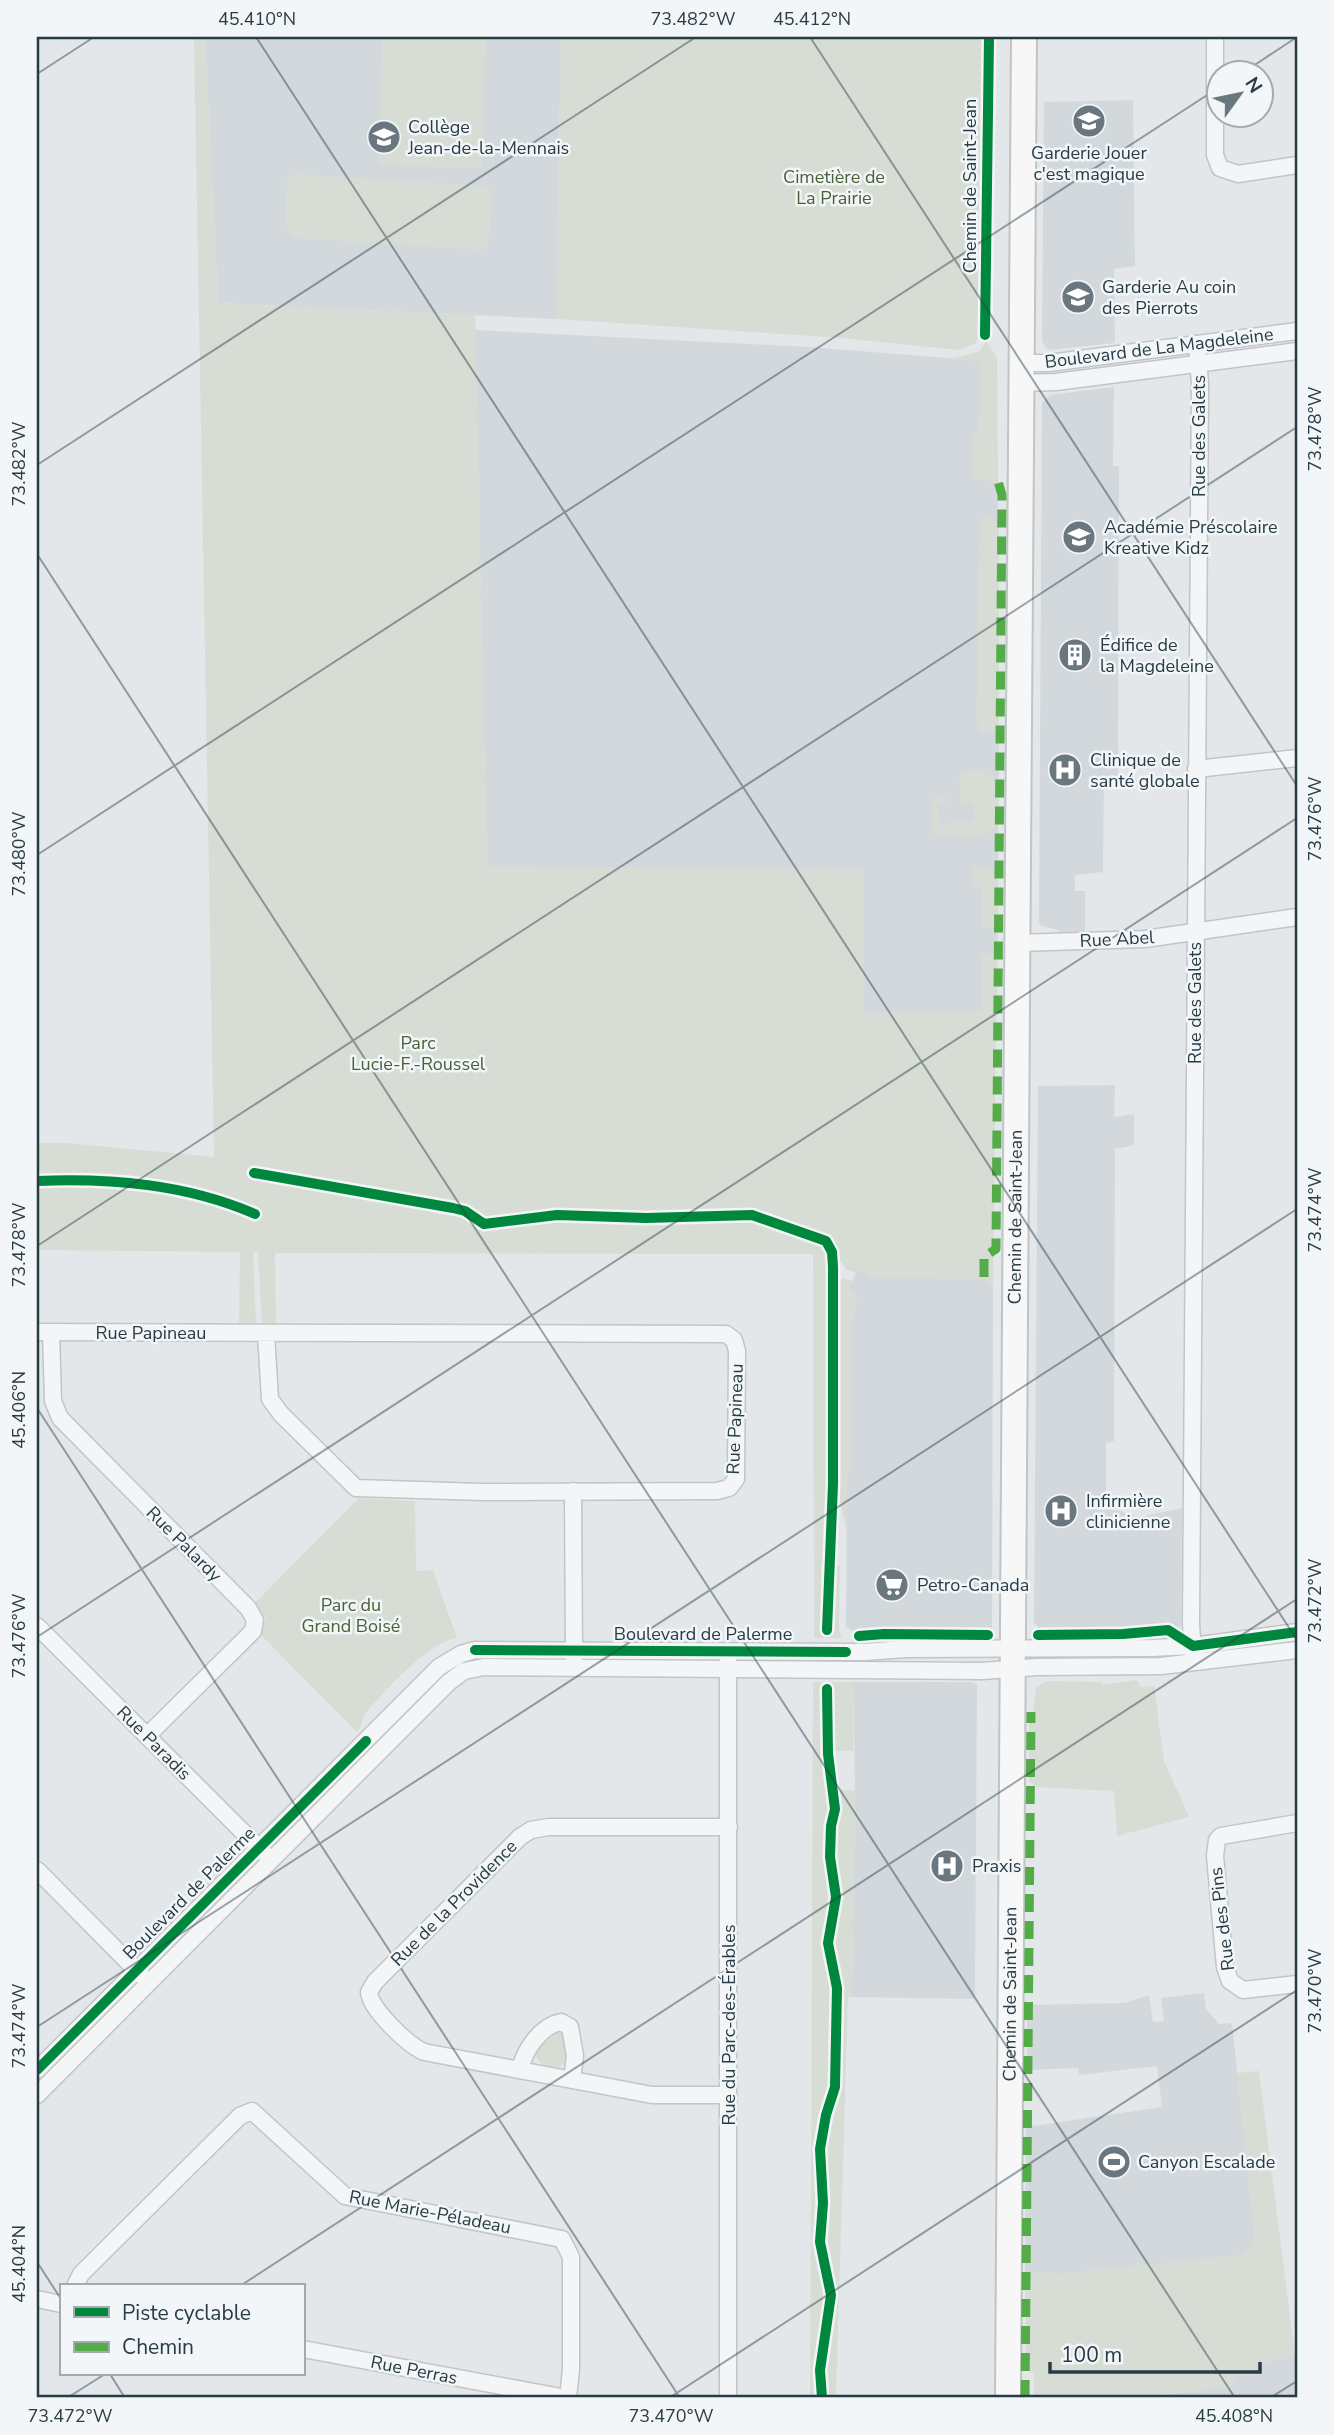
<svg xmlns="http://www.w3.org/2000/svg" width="1334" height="2435" font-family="'Nunito Sans',sans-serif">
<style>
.built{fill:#d2d8dc}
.green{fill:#d7ddd4}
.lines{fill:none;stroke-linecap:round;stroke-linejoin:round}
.minor-casing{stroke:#c2c5c7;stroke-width:19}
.primary-casing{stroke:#bfc4c7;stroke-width:28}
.minor{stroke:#f3f5f6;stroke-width:16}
.primary{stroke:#f7f7f7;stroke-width:24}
.quiet{stroke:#53ac47;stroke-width:9;stroke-dasharray:18 9;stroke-linecap:butt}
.cycleway-casing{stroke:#f2f6f8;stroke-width:15}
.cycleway{stroke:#00873e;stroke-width:10}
.ticks{fill:none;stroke:#293b44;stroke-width:2;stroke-opacity:0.45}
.labels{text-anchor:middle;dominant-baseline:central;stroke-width:5;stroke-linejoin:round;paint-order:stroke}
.poi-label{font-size:18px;fill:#293b44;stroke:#f2f6f8;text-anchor:start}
.park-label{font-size:18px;fill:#4a6135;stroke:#f2f6f8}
.street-label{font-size:18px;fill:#293b44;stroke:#f2f6f8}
.neatline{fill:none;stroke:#293b44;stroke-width:2.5}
.ticks-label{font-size:18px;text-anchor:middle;fill:#293b44}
</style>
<rect width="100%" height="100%" fill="#e4e7e9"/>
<g class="built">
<path d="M205,37H561L556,319L218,303Z"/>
<path d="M1133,100L1135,266L1114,269L1115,343L1048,350L1042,341L1044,102Z"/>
<path d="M475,330L809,347L997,362L999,727L997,1015L864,1016V869L487,867Z"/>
<path d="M1114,387L1113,466H1119L1118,776L1104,779L1103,872L1075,875V891H1085V933L1058,934V930L1042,926L1039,922L1042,403L1050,395Z"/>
<path d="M1115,1085L1114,1117L1134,1114V1145L1115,1149L1114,1441L1106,1443V1507L1140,1517L1182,1508L1181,1624L1179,1629L1169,1627L1123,1632L1041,1630L1034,1623L1038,1086Z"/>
<path d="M858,1268L982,1279L990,1283L993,1291L992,1630L883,1631L860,1634L846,1627L847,1472H852V1321L857,1295L849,1288Z"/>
<path d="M853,1682H970L977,1685L975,1999L852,1997L855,1790Z"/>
<path d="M1204,1993L1206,2009L1219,2024L1232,2023L1255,2238L1244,2255L1060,2274L1025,2273L1026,2127L1162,2107L1157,2066L1079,2075L1078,2068L1027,2070V2005L1125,2003L1149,1995L1153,2022L1164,2021L1161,1998Z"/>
<path d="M1295,2356L1297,2398H1139L1235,2385L1236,2378L1255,2363Z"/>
</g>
<g class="green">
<path d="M194,37H205L218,303L475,315L487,866L864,869V1013L982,1011V954L992,953L997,958L993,1291L990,1283L982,1279L872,1278L859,1269L857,1273L847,1270L837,1256L830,1257V1483L826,1566H821L822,1631L832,1630L835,1566H840L839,1631L842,1638H814L813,1254L275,1253L276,1324L262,1323L258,1252H253L256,1323H239L240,1252L37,1250V1143H67L214,1157Z"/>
<path d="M382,37H486L482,168L379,165Z"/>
<path d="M561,37H985L983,322L976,343L959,350L841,338L556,319Z"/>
<path d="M292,174L487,186L493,192L488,246L481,250L293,238L286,226L287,180Z"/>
<path d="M986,341L997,358L996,483H989L987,480H974L971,475L972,434H978L980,362L953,358L979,352Z"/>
<path d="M987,516L999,525V727L995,732H981L977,724L979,519Z"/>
<path d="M979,769C1006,785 997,799 996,828L983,837L935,836L932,834V797H946V804H938L939,823L974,822L973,803L957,804L960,802L959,775L964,770Z"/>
<path d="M972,867L991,868L998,874V917L994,929L982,927V889L972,888Z"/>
<path d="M844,1278L854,1282L850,1288L857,1295L852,1321V1472L847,1473V1533L836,1482V1283Z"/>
<path d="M359,1498L415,1501L416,1571L433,1570L457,1638C429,1642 384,1691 366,1713C360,1720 363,1726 357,1732L261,1635L266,1618L255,1603Z"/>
<path d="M1136,1680L1141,1687L1154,1686L1164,1761L1189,1817L1117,1836L1114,1791L1037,1787L1029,1781V1714L1033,1713L1036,1687L1048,1681L1101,1682L1102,1685Z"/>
<path d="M813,1682H853V1751H834L833,1690H821L820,1754L824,1760H831L836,1790H855L852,1996L848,1998L836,2398H810Z"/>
<path d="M558,2031L566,2036V2063L558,2067L543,2065L537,2059L536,2051Z"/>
<path d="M1259,2071L1295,2356L1255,2363V2374L1236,2378L1235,2385L1139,2398H1034V2374L1026,2369L1025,2273L1060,2274L1244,2254L1255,2238L1237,2073Z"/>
</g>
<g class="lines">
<defs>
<g id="minor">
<path d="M1215,37V155L1220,168L1238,174L1297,165"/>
<path d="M1022,363H1049L1297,331"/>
<path d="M1022,383L1056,382L1297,351"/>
<path d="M1196,769L1297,758"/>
<path d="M1019,943L1145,939L1297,917"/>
<path d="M37,1332L726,1334L734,1340L737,1351L736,1479L729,1488L717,1491L482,1492L356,1488L281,1414L270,1399L266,1333"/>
<path d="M51,1332L53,1401L60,1418L248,1608L255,1620L253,1631L147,1736"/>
<path d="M573,1491L574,1658"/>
<path d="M37,1626L264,1853"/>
<path d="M1193,1654L1191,1623L1200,384L1197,344"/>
<path d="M1297,1823L1221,1836L1217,1840L1215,1856L1225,1967L1230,1981L1243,1990L1297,1984"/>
<path d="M37,1870L142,1976"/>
<path d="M37,2070L439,1667L461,1654L475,1650L865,1652L905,1649L1151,1648L1193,1646L1297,1632"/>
<path d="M520,2070C524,2051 540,2026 561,2022L570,2027L575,2056L572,2079"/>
<path d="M37,2095L449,1682L464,1671L484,1667L982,1671L1037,1667L1161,1666L1297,1650"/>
<path d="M728,2095H652L424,2052C408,2045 370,2009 369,1992L375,1982L520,1837L531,1830L548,1827H729"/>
<path d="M75,2286L81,2274L240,2116L252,2111L345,2196L562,2239L571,2257V2369L568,2398"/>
<path d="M37,2299L61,2304"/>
<path d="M303,2349L566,2398"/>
<path d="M728,2398V1659"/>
</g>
<g id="primary">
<path id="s1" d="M1008,2398C1011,1611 1019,824 1024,37"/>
</g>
</defs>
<use href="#minor" class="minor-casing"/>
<use href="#primary" class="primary-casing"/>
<use href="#minor" class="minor"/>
<use href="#primary" class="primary"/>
<g class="quiet">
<path d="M984,1277V1257L996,1249L1002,495L998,481"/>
<path d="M1025,2398L1031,1712"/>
</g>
<defs>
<g id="cycleway">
<path d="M985,335L989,37"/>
<path d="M254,1173L453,1208L465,1211L484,1224L557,1215L646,1218L752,1215L826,1241L832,1252L833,1267V1484L827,1630"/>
<path d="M37,1181C111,1178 186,1184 255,1214"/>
<path d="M1038,1635L1123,1634L1168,1630L1193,1646L1297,1632"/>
<path d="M859,1636L884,1634L988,1635"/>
<path d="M475,1650L846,1652"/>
<path d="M37,2070L366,1741"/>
<path d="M822,2398L820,2370L831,2295L820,2242L823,2203L820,2149L826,2115L835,2087L837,1988L828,1943L836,1897L830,1857L831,1826L835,1809L828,1754L827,1689"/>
</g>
</defs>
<use href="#cycleway" class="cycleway-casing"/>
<use href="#cycleway" class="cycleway"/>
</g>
<path class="ticks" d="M256,37L1297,1640M810,37L1297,786M37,74L94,37M1241,74L1297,37M37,465L696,37M37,554L1235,2398M37,855L1218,88M37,1246L1297,427M37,1408L680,2398M37,1637L1297,818M37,2027L1297,1209M37,2262L61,2299M240,2286L1297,1599M110,2374L125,2398M67,2398L105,2374M669,2398L1297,1990M1270,2398L1297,2381"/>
<defs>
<symbol id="school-disc" viewBox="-11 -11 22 22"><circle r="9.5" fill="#6a777e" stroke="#f2f6f8"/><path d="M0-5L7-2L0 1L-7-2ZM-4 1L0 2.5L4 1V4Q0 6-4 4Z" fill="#fff"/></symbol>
<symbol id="building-disc" viewBox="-11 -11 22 22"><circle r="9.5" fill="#6a777e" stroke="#f2f6f8"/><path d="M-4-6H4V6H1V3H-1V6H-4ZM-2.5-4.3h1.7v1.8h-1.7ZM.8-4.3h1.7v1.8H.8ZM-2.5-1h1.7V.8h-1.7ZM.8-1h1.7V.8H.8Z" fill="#fff"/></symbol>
<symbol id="hospital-disc" viewBox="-11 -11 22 22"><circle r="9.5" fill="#6a777e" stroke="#f2f6f8"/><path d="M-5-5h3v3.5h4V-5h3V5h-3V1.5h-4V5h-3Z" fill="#fff"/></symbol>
<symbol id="supermarket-disc" viewBox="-11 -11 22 22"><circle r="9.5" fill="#6a777e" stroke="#f2f6f8"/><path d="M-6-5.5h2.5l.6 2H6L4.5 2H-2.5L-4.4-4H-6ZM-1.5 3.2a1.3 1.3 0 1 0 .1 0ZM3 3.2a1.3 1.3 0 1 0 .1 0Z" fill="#fff"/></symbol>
<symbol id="stadium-disc" viewBox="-11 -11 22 22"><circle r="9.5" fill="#6a777e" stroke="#f2f6f8"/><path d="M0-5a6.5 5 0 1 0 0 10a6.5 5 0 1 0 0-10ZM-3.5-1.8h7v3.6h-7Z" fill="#fff"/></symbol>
</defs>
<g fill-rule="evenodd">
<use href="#school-disc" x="1070" y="102" width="38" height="38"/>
<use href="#school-disc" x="365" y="118" width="38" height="38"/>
<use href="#school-disc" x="1059" y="278" width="38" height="38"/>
<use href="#school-disc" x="1060" y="518" width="38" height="38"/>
<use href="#building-disc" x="1056" y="636" width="38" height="38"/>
<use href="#hospital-disc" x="1046" y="751" width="38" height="38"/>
<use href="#hospital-disc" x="1042" y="1492" width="38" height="38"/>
<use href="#supermarket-disc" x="873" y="1566" width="38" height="38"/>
<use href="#hospital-disc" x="928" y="1847" width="38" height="38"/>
<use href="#stadium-disc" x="1095" y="2143" width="38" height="38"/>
</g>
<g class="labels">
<g class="poi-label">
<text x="408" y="127">Collège<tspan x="408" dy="21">Jean-de-la-Mennais</tspan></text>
<text x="1089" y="153" text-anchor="middle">Garderie Jouer<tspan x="1089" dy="21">c'est magique</tspan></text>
<text x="1102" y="287">Garderie Au coin<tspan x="1102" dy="21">des Pierrots</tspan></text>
<text x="1104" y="527">Académie Préscolaire<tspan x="1104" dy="21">Kreative Kidz</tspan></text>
<text x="1100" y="645">Édifice de<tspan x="1100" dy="21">la Magdeleine</tspan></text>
<text x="1090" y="760">Clinique de<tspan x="1090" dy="21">santé globale</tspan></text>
<text x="1086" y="1501">Infirmière<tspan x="1086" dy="21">clinicienne</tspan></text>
<text x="917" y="1585">Petro-Canada</text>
<text x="972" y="1866">Praxis</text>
<text x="1138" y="2162">Canyon Escalade</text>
</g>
<g class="park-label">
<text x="834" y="177">Cimetière de<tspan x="834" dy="21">La Prairie</tspan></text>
<text x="418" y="1043">Parc<tspan x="418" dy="21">Lucie-F.-Roussel</tspan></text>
<text x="351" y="1605">Parc du<tspan x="351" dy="21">Grand Boisé</tspan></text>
</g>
<g class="street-label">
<text transform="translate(970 186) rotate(-90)">Chemin de Saint-Jean</text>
<text transform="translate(1159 348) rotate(-7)">Boulevard de La Magdeleine</text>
<text transform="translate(1199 436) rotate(-90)">Rue des Galets</text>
<text transform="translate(1117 939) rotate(-3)">Rue Abel</text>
<text transform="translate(1195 1003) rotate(-90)">Rue des Galets</text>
<text stroke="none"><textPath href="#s1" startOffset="1181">Chemin de Saint-Jean</textPath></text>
<text x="151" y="1333">Rue Papineau</text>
<text transform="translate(735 1419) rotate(-88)">Rue Papineau</text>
<text transform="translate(184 1544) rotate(45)">Rue Palardy</text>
<text x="703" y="1634">Boulevard de Palerme</text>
<text transform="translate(154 1743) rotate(45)">Rue Paradis</text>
<text transform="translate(189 1893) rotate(-45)">Boulevard de Palerme</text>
<text transform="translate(454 1903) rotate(-45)">Rue de la Providence</text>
<text transform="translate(1222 1919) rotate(-97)">Rue des Pins</text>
<text stroke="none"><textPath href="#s1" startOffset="404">Chemin de Saint-Jean</textPath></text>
<text transform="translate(729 2025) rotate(-90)">Rue du Parc-des-Érables</text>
<text transform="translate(430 2212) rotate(11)">Rue Marie-Péladeau</text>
<text transform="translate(414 2370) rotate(11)">Rue Perras</text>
</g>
</g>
<rect width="1334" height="2435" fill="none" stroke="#f2f6f8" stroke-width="77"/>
<rect x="60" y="2284" width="245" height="91" fill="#f2f6f8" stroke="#a2abb0" stroke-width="2"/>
<rect x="74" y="2307" width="35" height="10" fill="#00873e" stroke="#a2abb0" stroke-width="2"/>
<text x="122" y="2320" font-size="21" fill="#293b44">Piste cyclable</text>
<rect x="74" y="2342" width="35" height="10" fill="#53ac47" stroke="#a2abb0" stroke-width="2"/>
<text x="122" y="2354" font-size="21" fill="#293b44">Chemin</text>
<g transform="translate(1240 94) rotate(57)"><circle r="33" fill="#f2f6f8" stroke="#a2abb0" stroke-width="2"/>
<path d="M0-5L12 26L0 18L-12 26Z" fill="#6a777e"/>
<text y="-10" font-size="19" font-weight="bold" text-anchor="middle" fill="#293b44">N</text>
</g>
<path d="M1050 2362v10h210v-10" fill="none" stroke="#293b44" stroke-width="3.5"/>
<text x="1061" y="2362" font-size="21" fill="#293b44" stroke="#f2f6f8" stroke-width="5" paint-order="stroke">100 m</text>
<rect x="38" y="38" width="1258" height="2358" class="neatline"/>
<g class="ticks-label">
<text x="257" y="25">45.410°N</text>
<text x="693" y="25">73.482°W</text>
<text x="812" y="25">45.412°N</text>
<text transform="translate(1315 429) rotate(-90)" y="6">73.478°W</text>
<text transform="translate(19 464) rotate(-90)" y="6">73.482°W</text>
<text transform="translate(1315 819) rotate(-90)" y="6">73.476°W</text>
<text transform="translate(19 854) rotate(-90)" y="6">73.480°W</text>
<text transform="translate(1315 1210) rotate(-90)" y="6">73.474°W</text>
<text transform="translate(19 1245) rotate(-90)" y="6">73.478°W</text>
<text transform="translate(19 1410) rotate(-90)" y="6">45.406°N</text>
<text transform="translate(1315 1601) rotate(-90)" y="6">73.472°W</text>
<text transform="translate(19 1636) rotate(-90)" y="6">73.476°W</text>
<text transform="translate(1315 1991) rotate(-90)" y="6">73.470°W</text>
<text transform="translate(19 2026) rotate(-90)" y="6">73.474°W</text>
<text transform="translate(19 2264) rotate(-90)" y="6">45.404°N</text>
<text x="70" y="2422">73.472°W</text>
<text x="671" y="2422">73.470°W</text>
<text x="1234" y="2422">45.408°N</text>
</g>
</svg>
